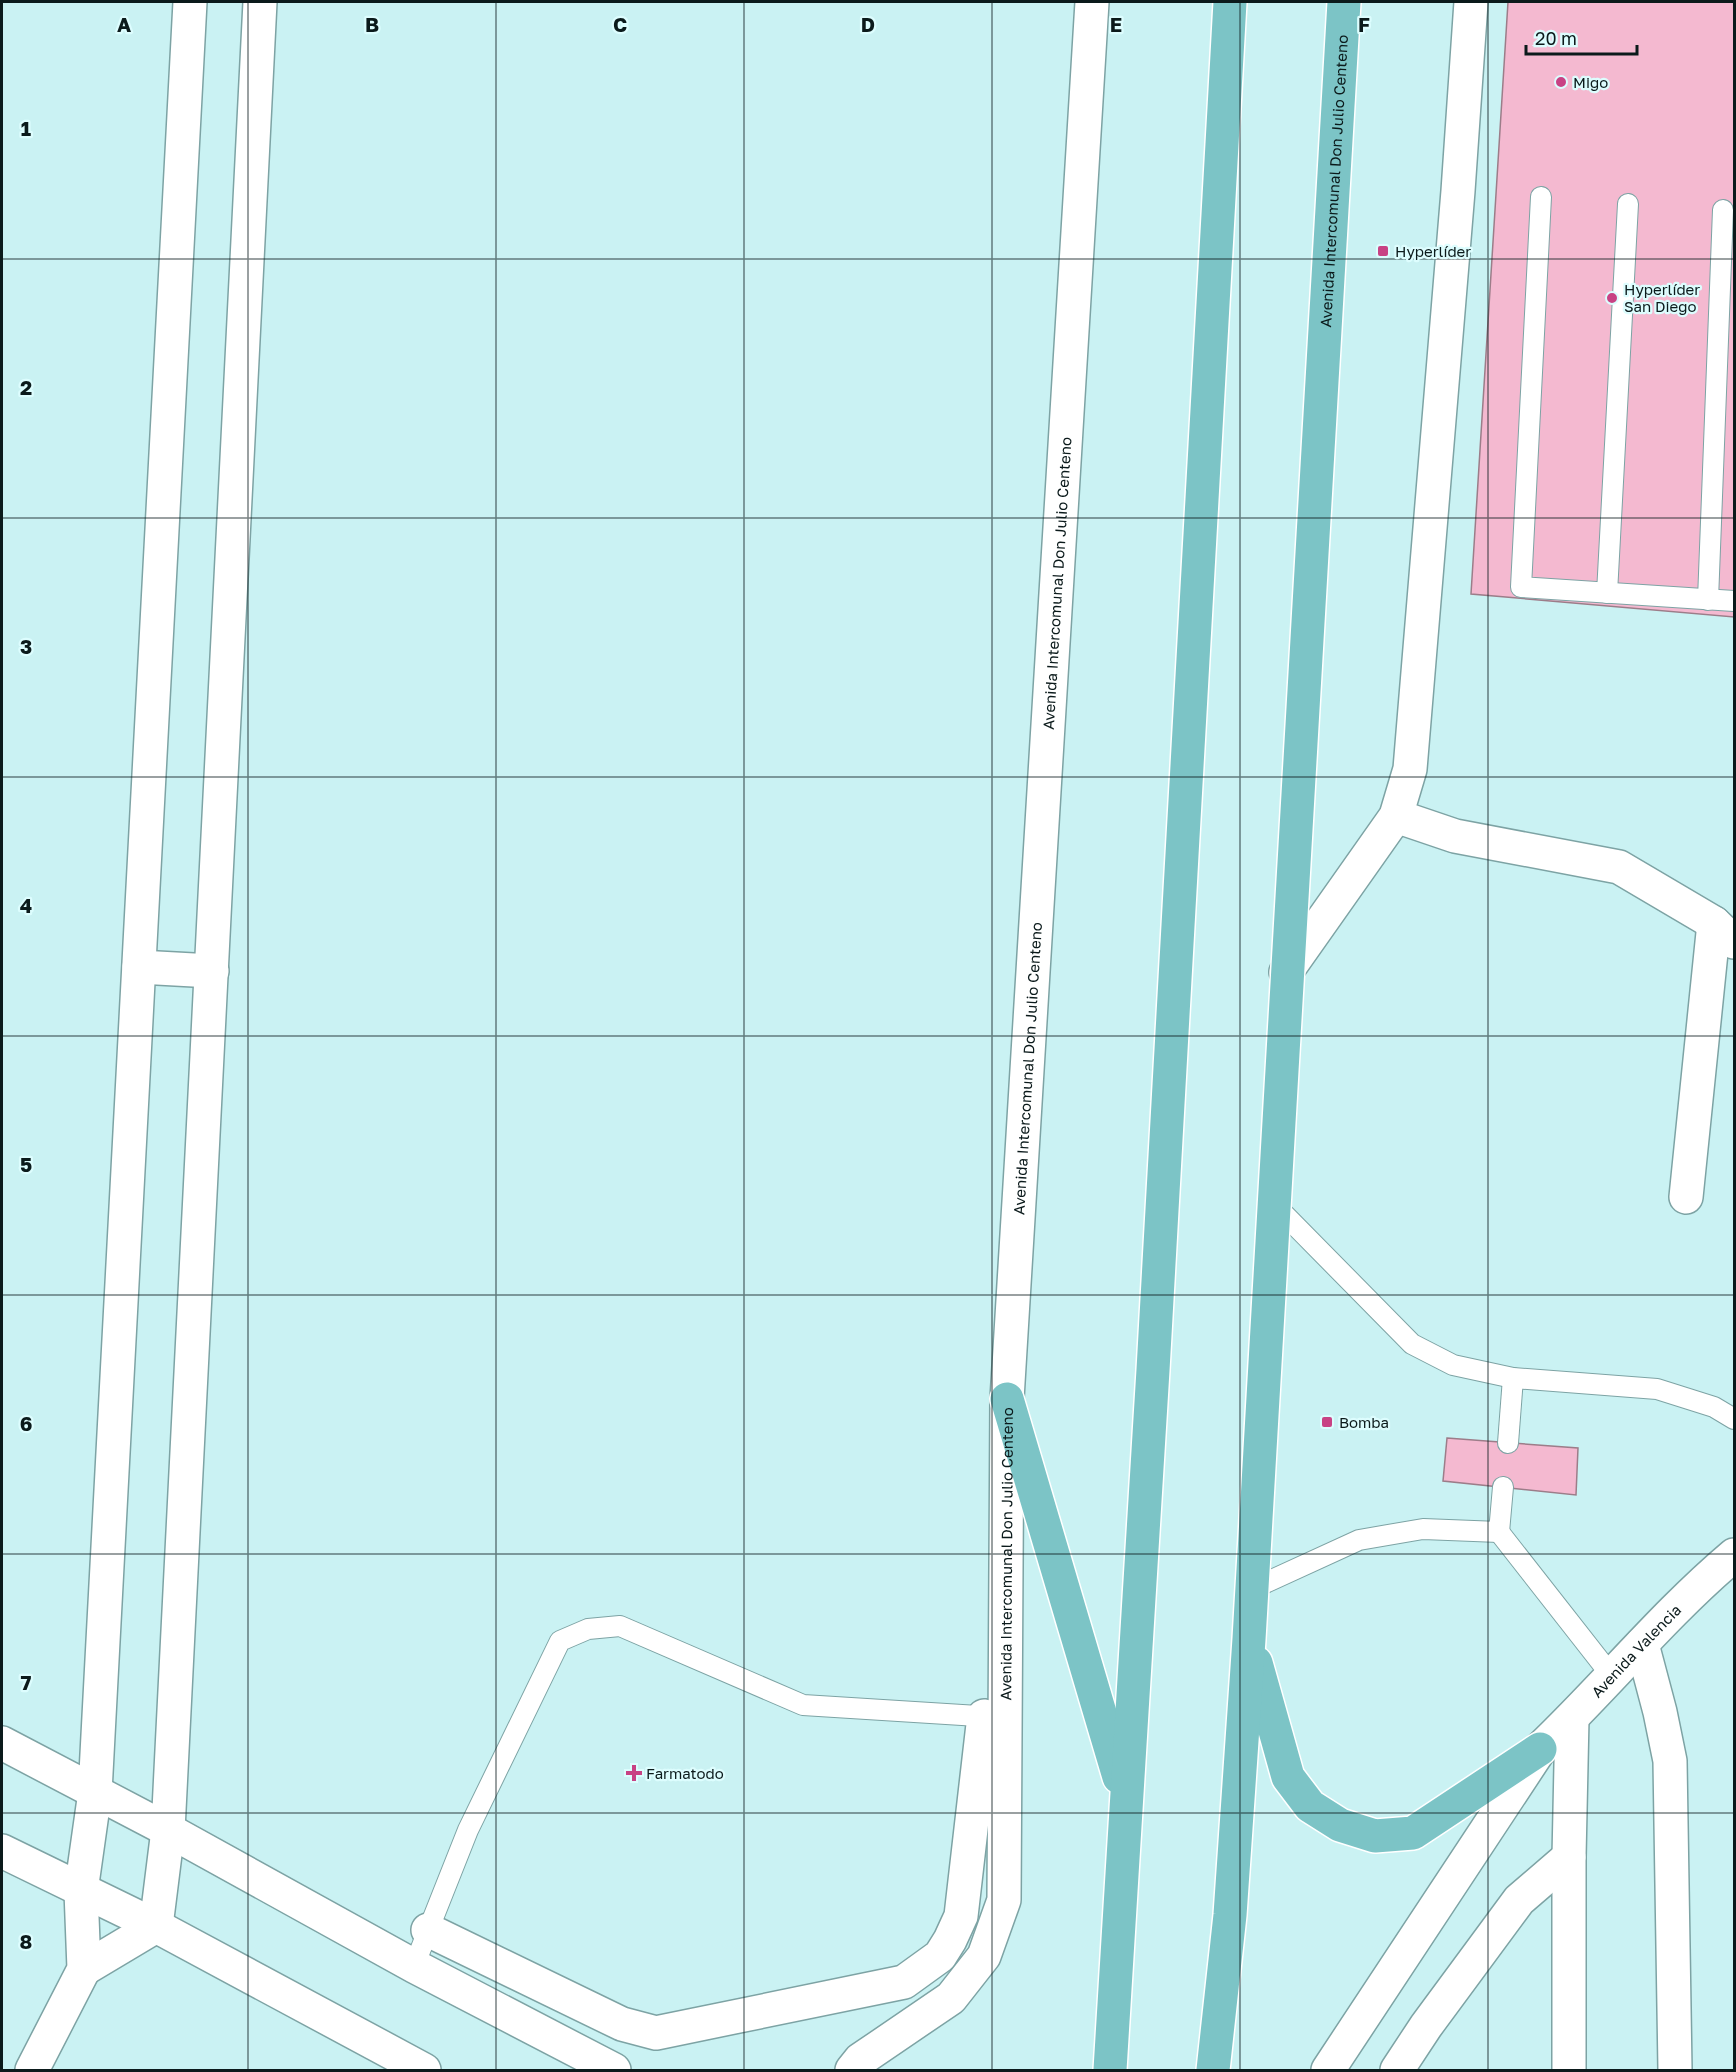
<svg xmlns="http://www.w3.org/2000/svg" width="1736" height="2072" font-family="'Golos Text',sans-serif">
<style>
.building{fill:#f4b9d0;stroke:#9c7d89;stroke-width:1.5}
.lines{fill:none;stroke-linecap:round;stroke-linejoin:round}
.service-casing{stroke:#7da3a4;stroke-width:22}
.minor-casing{stroke:#7da3a4;stroke-width:36}
.primary-casing{stroke:#fff;stroke-width:36}
.service{stroke:#fff;stroke-width:20}
.minor{stroke:#fff;stroke-width:33}
.primary{stroke:#7cc4c6;stroke-width:33}
.grid{fill:none;stroke:#0b1a1b;stroke-width:1.5;stroke-opacity:0.55}
.poi-dot{fill:#c84284;stroke:#ddfdfe;stroke-width:2}
.labels{text-anchor:middle;dominant-baseline:central;stroke-width:4.5;stroke-linejoin:round;paint-order:stroke}
.poi-label{font-size:15px;fill:#0b1a1b;stroke:#ddfdfe;text-anchor:start}
.street-label{font-size:15px;fill:#0b1a1b;stroke:#ddfdfe}
.grid-label{font-size:20px;text-anchor:middle;font-weight:bold;fill:#0b1a1b;stroke:#ddfdfe;stroke-width:4.5;stroke-linejoin:round;paint-order:stroke}
</style>
<rect width="100%" height="100%" fill="#caf2f3"/>
<g class="building">
<path d="M1508,2H1734V617L1471,594Z"/>
<path d="M1447,1438L1578,1448L1576,1495L1443,1481Z"/>
</g>
<g class="lines">
<defs>
<g id="service">
<path d="M1541,197L1521,587L1734,601"/>
<path d="M1607,593L1628,204"/>
<path d="M1708,600L1723,210"/>
<path d="M1274,1204L1412,1344L1453,1365L1513,1378L1657,1389L1714,1407L1734,1419"/>
<path d="M1508,1443L1513,1378"/>
<path d="M1499,1532L1611,1675"/>
<path d="M1252,1589L1359,1540L1423,1529L1499,1532L1503,1487"/>
<path d="M414,1966L468,1830L560,1641L588,1629L620,1626L803,1705L994,1717"/>
</g>
<g id="minor">
<path d="M1396,816L1455,836L1619,867L1714,923L1734,942"/>
<path d="M139,967L212,971"/>
<path d="M1286,972L1396,816L1410,769L1458,191L1471,2"/>
<path d="M1686,1197L1714,923"/>
<path d="M1642,1644L1660,1712L1670,1761L1675,2070"/>
<path d="M2,1743L168,1830L414,1966L614,2070"/>
<path d="M2,1851L156,1926L424,2070"/>
<path d="M428,1930L622,2024L656,2033L904,1982L940,1956L950,1940L961,1916L984,1716"/>
<path d="M84,1969L156,1926L168,1830L260,2"/>
<path d="M32,2070L84,1969L81,1891L95,1792L190,2"/>
<path id="s1" d="M852,2070L860,2060L951,1998L984,1956L1004,1900L1007,1399L1092,2"/>
<path id="s2" d="M1328,2070L1540,1749C1606,1686 1664,1614 1734,1555"/>
<path d="M1397,2070L1426,2026L1519,1900L1569,1857"/>
<path d="M1569,2070V1857L1572,1718"/>
</g>
<g id="primary">
<path d="M1007,1399L1119,1777"/>
<path d="M1256,1663L1288,1777L1310,1806L1340,1825L1375,1836L1413,1833L1540,1749"/>
<path d="M1110,2070L1153,1370L1230,2"/>
<path id="s3" d="M1213,2070L1230,1915L1249,1639L1344,2"/>
</g>
</defs>
<use href="#service" class="service-casing"/>
<use href="#minor" class="minor-casing"/>
<use href="#primary" class="primary-casing"/>
<use href="#service" class="service"/>
<use href="#minor" class="minor"/>
<use href="#primary" class="primary"/>
</g>
<path class="grid" d="M248,2V2070M496,2V2070M744,2V2070M992,2V2070M1240,2V2070M1488,2V2070M2,259H1734M2,518H1734M2,777H1734M2,1036H1734M2,1295H1734M2,1554H1734M2,1813H1734"/>
<g class="poi-dot">
<circle cx="1561" cy="82" r="6"/>
<rect x="1377" y="245" width="12" height="12" rx="3"/>
<circle cx="1612" cy="298" r="6"/>
<rect x="1321" y="1416" width="12" height="12" rx="3"/>
<path d="M631 1764h6v6h6v6h-6v6h-6v-6h-6v-6h6z"/>
</g>
<g class="labels">
<g class="poi-label">
<text x="1573" y="82">Migo</text>
<text x="1395" y="251">Hyperlíder</text>
<text x="1624" y="289">Hyperlíder<tspan x="1624" dy="17">San Diego</tspan></text>
<text x="1339" y="1422">Bomba</text>
<text x="646" y="1773">Farmatodo</text>
</g>
<g class="street-label">
<text stroke="none"><textPath href="#s3" startOffset="1893">Avenida Intercomunal Don Julio Centeno</textPath></text>
<text stroke="none"><textPath href="#s1" startOffset="1554">Avenida Intercomunal Don Julio Centeno</textPath></text>
<text stroke="none"><textPath href="#s1" startOffset="1068">Avenida Intercomunal Don Julio Centeno</textPath></text>
<text stroke="none"><textPath href="#s1" startOffset="582">Avenida Intercomunal Don Julio Centeno</textPath></text>
<text stroke="none"><textPath href="#s2" startOffset="522">Avenida Valencia</textPath></text>
</g>
</g>
<g class="grid-label">
<text x="124" y="32">A</text>
<text x="372" y="32">B</text>
<text x="620" y="32">C</text>
<text x="868" y="32">D</text>
<text x="1116" y="32">E</text>
<text x="1364" y="32">F</text>
<text x="26" y="136">1</text>
<text x="26" y="395">2</text>
<text x="26" y="654">3</text>
<text x="26" y="913">4</text>
<text x="26" y="1172">5</text>
<text x="26" y="1431">6</text>
<text x="26" y="1690">7</text>
<text x="26" y="1949">8</text>
</g>
<rect width="1736" height="2072" fill="none" stroke="#0b1a1b" stroke-width="6"/>
<path d="M1526 45v9h111v-9" fill="none" stroke="#0b1a1b" stroke-width="3"/>
<text x="1535" y="45" font-size="18" fill="#0b1a1b" stroke="#ddfdfe" stroke-width="4.5" paint-order="stroke">20 m</text>
</svg>
